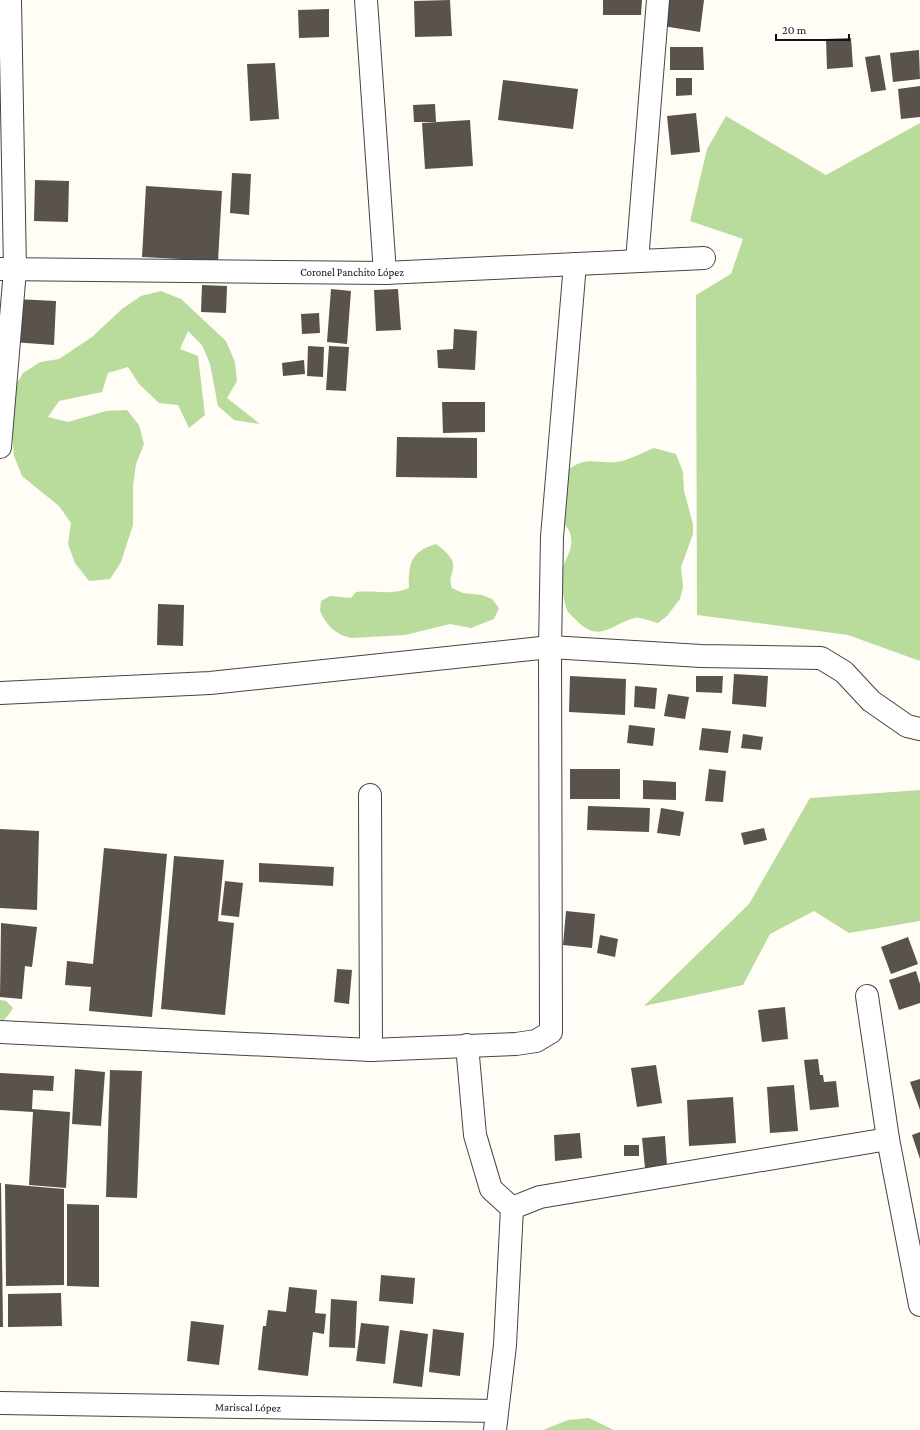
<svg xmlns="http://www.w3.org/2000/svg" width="920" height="1430" font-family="'Crimson Pro',serif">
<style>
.forest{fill:#b9dc9c}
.building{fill:#5a524d}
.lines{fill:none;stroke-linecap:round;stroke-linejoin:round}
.minor-casing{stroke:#444;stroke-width:24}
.minor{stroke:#fff;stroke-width:22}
.labels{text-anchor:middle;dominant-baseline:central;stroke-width:4;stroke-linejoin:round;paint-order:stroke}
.street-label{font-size:11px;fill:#111;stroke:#fff}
</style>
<rect width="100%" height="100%" fill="#fffdf5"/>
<g class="forest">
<path d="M726,116L826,175L920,123V661L848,635L697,615L696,295L731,274L743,239L690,221L707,149Z"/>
<path d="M161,291L181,299L226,341L235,362L237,381L227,398L260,424L234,420L218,406L210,364L202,345L188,331L180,349L198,356L205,415L189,428L178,405L159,403L139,384L128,367L108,373L102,392L59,401L48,417L68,422L106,411L127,410L139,425L144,444L136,464L133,485V525L121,562L110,579L89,581L75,563L68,544L71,523L59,506L22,476L14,456L10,411L12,391L23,373L40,362L59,359L92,337L122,309L141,296Z"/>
<path d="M654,448L676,454L683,472L684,491L693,524V534L681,567L683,587L680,599L667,616L658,623C652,622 641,617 635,618C613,623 601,643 579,623C576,619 571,616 568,612C563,602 560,578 563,567C566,558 573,548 571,538C571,531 565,525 561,519L569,469C589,454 601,466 622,461C633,458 644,452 654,448Z"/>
<path d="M436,544C444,550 455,558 453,569C451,579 449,578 452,588L463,593L482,595L492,599L499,608L494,619L471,628L450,624L405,635L351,638L341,635L331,628L324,619L320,611L321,601L330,596L351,598L356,592C376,590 389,596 409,588C408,564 411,551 436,544Z"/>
<path d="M920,790V921L849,933L814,911L770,934L743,985L644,1006L749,904L810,798Z"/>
<path d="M0,1000L6,1001L13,1008L10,1013L3,1021L0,1019Z"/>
<path d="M589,1418L614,1430H543L568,1420Z"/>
</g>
<g class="building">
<path d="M450,0L452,36L415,37L414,1Z"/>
<path d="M603,0H642L641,15H603Z"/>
<path d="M667,0H704L700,32L663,26Z"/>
<path d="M329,9V37L299,38L298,10Z"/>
<path d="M851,38L853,67L827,69L826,39Z"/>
<path d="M670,47H703L704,70H670Z"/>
<path d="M919,50L920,79L893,82L890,53Z"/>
<path d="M880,55L886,90L871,92L865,57Z"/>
<path d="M275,63L279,119L250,121L247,64Z"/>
<path d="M676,78H692V95L676,96Z"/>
<path d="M503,80L578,89L573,129L498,120Z"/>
<path d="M920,86V117L901,119L898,89Z"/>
<path d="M435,104L436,122H414L413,105Z"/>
<path d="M696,113L700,152L671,155L667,116Z"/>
<path d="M470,120L473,166L425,169L422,123Z"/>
<path d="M232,173L251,174L249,215L230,213Z"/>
<path d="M35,180L69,181L68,222L34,221Z"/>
<path d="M146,186L222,191L218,261L142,257Z"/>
<path d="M202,285L227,286L226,313L201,312Z"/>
<path d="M331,289L351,291L347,344L327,342Z"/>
<path d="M398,289L401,330L376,331L374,290Z"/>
<path d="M15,299L56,301L54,345L12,342Z"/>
<path d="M319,313L320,333L302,334L301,314Z"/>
<path d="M454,329L477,331L475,370L438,368L437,350L453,349Z"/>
<path d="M308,346L324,347L323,377L307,376Z"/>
<path d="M329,346L349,347L346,391L326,390Z"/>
<path d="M304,360L305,374L283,376L282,363Z"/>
<path d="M442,402H485V432L443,433Z"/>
<path d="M397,437L477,438V478L396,477Z"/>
<path d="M158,604L184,605L183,646L157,645Z"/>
<path d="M734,674L768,676L766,707L732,704Z"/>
<path d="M570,676L626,679L625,715L569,712Z"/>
<path d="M696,676H723L722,693L696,692Z"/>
<path d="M635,686L657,688L655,709L634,707Z"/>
<path d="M668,694L689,697L685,719L664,716Z"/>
<path d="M629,725L655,728L653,746L627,743Z"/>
<path d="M702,728L731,731L728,753L699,750Z"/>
<path d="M743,734L763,737L761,750L741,748Z"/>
<rect x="570" y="769" width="50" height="30"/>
<path d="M709,769L726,771L723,802L705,801Z"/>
<path d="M643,780L676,782V800L643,799Z"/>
<path d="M588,806L650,808L649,832L587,830Z"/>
<path d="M661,808L684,812L680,836L657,833Z"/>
<path d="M764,828L767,840L744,845L741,833Z"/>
<path d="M0,829L39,831L37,910L0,908Z"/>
<path d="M104,848L167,854L152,1017L89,1011L91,987L65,985L67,961L93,964Z"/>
<path d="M174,856L224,860L218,921L234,923L225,1015L161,1009Z"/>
<path d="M259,863L334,867L333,886L259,882Z"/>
<path d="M225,881L243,883L239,917L221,915Z"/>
<path d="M566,911L595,914L592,948L563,945Z"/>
<path d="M1,923L37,927L32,967L25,966L22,999L0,997Z"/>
<path d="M600,935L618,939L615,957L597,953Z"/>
<path d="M908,937L918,964L891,974L881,947Z"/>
<path d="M337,969L352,970L349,1004L334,1002Z"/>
<path d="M916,971L920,984V1003L899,1010L889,980Z"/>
<path d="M785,1007L788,1039L762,1042L758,1010Z"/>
<path d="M818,1059L820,1075H823L824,1082L836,1081L839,1107L810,1110L804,1060Z"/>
<path d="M656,1065L662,1103L637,1107L631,1068Z"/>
<path d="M75,1069L105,1072L101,1126L72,1124Z"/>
<path d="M110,1070L142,1071L137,1198L106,1197Z"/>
<path d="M0,1073L54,1076L53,1091L33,1090L32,1109L70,1112L66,1188L29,1185L33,1112L0,1110Z"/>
<path d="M920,1079V1110L910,1082Z"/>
<path d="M794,1085L798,1131L770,1133L767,1087Z"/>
<path d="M733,1097L736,1143L689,1146L687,1100Z"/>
<path d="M920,1132V1159L912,1135Z"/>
<path d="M580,1133L582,1158L555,1161L554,1135Z"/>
<path d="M665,1136L667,1166L645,1168L642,1138Z"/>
<rect x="624" y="1145" width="15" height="11"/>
<path d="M0,1183H1L3,1327H0Z"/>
<path d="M5,1184L64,1189V1285L6,1286Z"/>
<path d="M67,1204L99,1205V1287L67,1286Z"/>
<path d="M381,1275L415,1278L413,1304L379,1301Z"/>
<path d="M289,1287L317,1290L315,1313L326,1314L324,1334L313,1332L308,1376L258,1370L263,1326H266L268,1310L286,1312Z"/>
<path d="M61,1293L62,1326L8,1327V1294Z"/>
<path d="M331,1299L357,1301L355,1348L329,1347Z"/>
<path d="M191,1321L224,1325L219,1365L187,1361Z"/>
<path d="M361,1323L389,1326L385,1364L356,1361Z"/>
<path d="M433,1329L464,1333L460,1376L429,1372Z"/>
<path d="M400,1330L428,1334L422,1387L393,1383Z"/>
</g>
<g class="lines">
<defs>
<g id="minor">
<path d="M366,0L385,273"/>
<path d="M637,261L658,0"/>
<path d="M0,269L385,273L704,258"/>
<path d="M0,447L15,270L10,0"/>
<path d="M0,693L210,683L550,647L701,656L821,658L844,672L871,701L907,726L920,729"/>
<path d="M370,795L371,1050"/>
<path d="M867,996L888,1139L920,1305"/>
<path d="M0,1032L371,1050L516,1044L536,1041L551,1032L550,647L552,537L575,264"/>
<path d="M467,1045L475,1135L491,1189L512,1208"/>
<path d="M0,1403L496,1411"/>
<path d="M495,1430L505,1345L512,1208L540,1197L888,1139"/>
</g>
</defs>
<use href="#minor" class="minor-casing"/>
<use href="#minor" class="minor"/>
</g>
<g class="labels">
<g class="street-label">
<text x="352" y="272">Coronel Panchito López</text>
<text transform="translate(248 1407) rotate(1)">Mariscal López</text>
</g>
</g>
<path d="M776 34v6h73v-6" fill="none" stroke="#111111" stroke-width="2"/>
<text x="782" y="34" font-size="12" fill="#111111" stroke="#ffffff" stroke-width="3" paint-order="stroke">20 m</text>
</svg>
